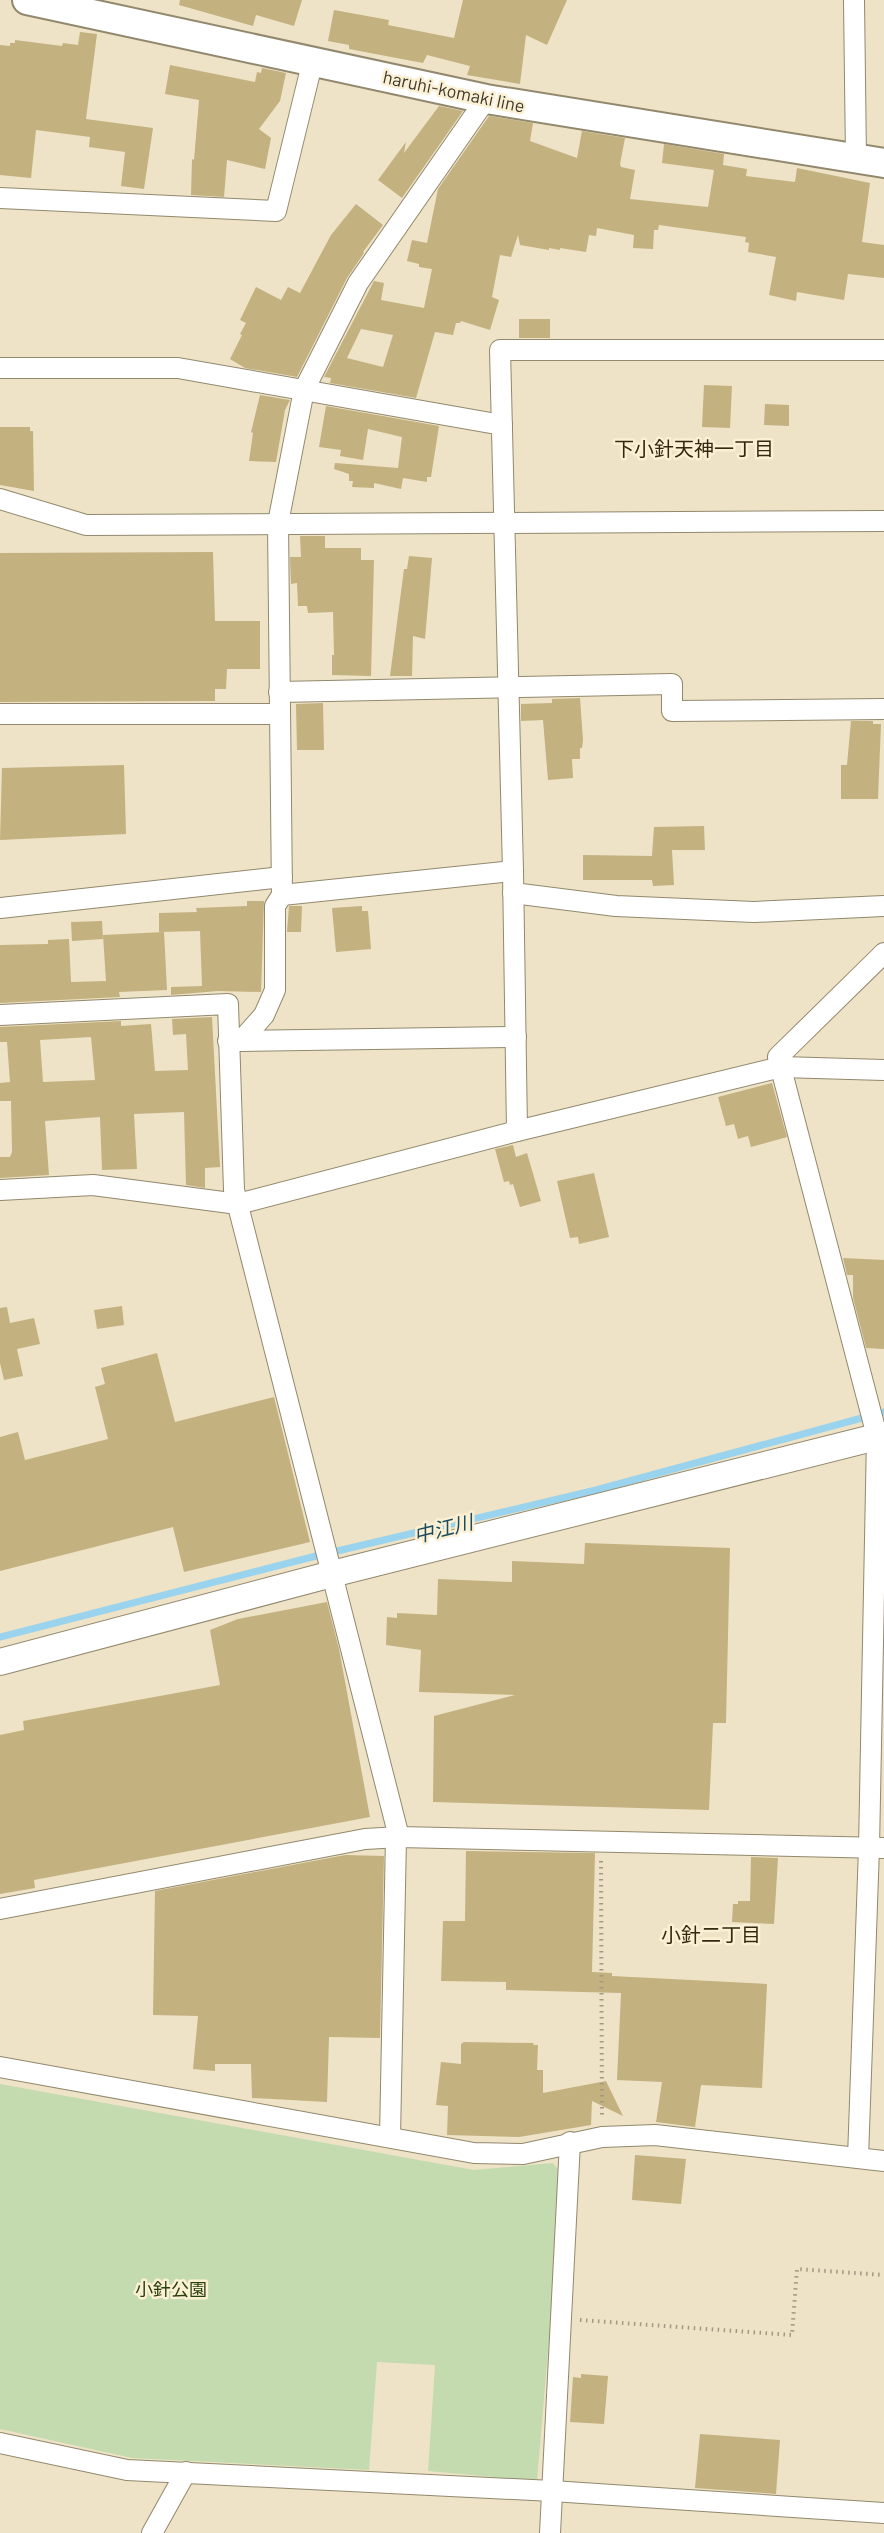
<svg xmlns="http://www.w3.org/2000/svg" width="884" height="2533" font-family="Barlow,'Noto Sans JP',sans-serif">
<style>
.green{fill:#c4dbb0}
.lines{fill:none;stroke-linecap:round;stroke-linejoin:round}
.stream{stroke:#9ad3ed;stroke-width:7}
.building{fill:#c4b180;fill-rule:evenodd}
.minor-casing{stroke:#92886d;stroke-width:22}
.tertiary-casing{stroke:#92886d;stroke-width:28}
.secondary-casing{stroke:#92886d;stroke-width:32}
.path{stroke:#a19984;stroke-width:4;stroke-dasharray:1.5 4.5;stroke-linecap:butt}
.minor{stroke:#fff;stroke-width:20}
.tertiary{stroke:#fff;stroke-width:26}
.secondary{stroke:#fff;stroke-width:28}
.labels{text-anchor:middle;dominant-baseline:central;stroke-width:5;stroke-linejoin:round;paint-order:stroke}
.street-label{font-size:18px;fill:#3d392e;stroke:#fbf0d3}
.park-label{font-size:18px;fill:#293f0d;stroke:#fbf0d3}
.neighbourhood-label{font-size:20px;fill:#312911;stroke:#fbf0d3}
.water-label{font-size:20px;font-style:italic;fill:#1b4a5c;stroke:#fbf0d3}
</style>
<rect width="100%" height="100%" fill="#eee3c6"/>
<path class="green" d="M0,2084L474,2170L553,2163L563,2176L537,2481L428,2471L435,2365L377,2362L369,2470L132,2458L0,2429Z"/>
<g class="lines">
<path class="stream" d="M0,1637L316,1556L596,1490L884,1412"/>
</g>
<g class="building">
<path d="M180,0H302L294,26L256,15L253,26L179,5Z"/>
<path d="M463,0H567L547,45L526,35L520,84L467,75L470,66L427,55L423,63L349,49V45L328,41L334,10L389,20L388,25L454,38Z"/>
<path d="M80,32L97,34L86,119L153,128L144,189L121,186L125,152L89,147L90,137L36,130L31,178L0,175V45L10,46V43H15V40L62,46L63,43L78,45Z"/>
<path d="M170,65L255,82L257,72L261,73L262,68L286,73L280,101L259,129L271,138L265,169L227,160L224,197L191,195L192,159L194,160L199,100L165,94Z"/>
<path d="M439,106L463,111L402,198L378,180L406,142L404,153Z"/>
<path d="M489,116L533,123L530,141L577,158L582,131L625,138L620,164L621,167L635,170L630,199L708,207L714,170L662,163L664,144L724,154L723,165L747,169L746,176L795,182L797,168L870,183L862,242L884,245V278L848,274L844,300L797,292L796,301L769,295L776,257L748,252L749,243L745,242L746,237L659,225L658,230H654L653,249L633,248L634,235L597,228L596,236L589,235L586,252L560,248V250L549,248V250L520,245L518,235L511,257L500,255L492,297L499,300L490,330L461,321L460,323H456L453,335L435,332L416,398L330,383L331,378L324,377L374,281L384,283L381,300L424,308L432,269L419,267V264L407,261L412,240L427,243L438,189ZM361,329L393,335L383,367L347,358Z"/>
<path d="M356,204L383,225L363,252L364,253L347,278L297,377L245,368L230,359L242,335L240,334L246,323L240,320L256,287L281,300L288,287L300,293L331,235Z"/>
<rect x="519" y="319" width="31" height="19"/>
<path d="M704,385L732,386L730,428L702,427Z"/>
<path d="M260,395L290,400L285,410L276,462L249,461L253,433L251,432Z"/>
<path d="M765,404L789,405V426L764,425Z"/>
<path d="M326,406L439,426L431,477H427V482L403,478L401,489L374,483V488L352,487L353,481H349V474L334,469L335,463L398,468L402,437L368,429L363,460L340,456L341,450L319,447Z"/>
<path d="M0,427H30V431H33L34,491L0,485Z"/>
<path d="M300,536H325V548H361V560H374L371,676L332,675V655H334L333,612L308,613L307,606H298L297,583L291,584L290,557H301Z"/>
<path d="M213,552L215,621H260V669H227L226,689H215V701L0,702V553Z"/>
<path d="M409,556L432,558L425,639L413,636L412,676H390L404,569H407Z"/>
<path d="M580,698L583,740L582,748H580V759H572L573,778L548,780L543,720L521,721V704L552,703V699Z"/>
<path d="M323,703L324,750H297L296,704Z"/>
<path d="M851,721H873V724H881L878,799H841V765H847Z"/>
<path d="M124,765L126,834L0,840L2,768Z"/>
<path d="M704,826L705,850H672L674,885L653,886L652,880H583V855L652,856L654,827Z"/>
<path d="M247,901H264L261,992L218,991L171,995V987L202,986L200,931L159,932V913L197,912L196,908L247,906Z"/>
<path d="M289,906H302L301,932H287Z"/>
<path d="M362,906V911H368L371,949L336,952L332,908Z"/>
<path d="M102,921L103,939L72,941L71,922Z"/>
<path d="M164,932L167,990L119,992L120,997L0,1003V945L48,944V940L69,939L71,982L106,981L103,935Z"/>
<path d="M212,1017L220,1167L205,1168V1188L186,1185L184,1112L134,1114L137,1169L102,1170L100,1117L45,1121L49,1175L0,1178V1157H10L12,1152L11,1101H0V1083L10,1082L7,1042H0V1027L121,1021V1026L151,1024L155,1071L188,1070L186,1034L173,1035L172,1019ZM91,1037L95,1080L43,1082L40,1040Z"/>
<path d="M772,1083L787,1137L751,1147L748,1136L738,1139L734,1124L726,1126L718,1097Z"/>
<path d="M513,1145L516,1157L527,1153L541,1201L520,1207L513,1184L510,1185L509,1181L504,1182L495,1149Z"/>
<path d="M594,1173L609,1237L579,1244L578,1237L570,1238L557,1181Z"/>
<path d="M843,1258L884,1260V1349L866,1348L853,1298V1275H847Z"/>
<path d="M122,1306L124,1325L97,1329L94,1310Z"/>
<path d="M7,1307L10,1323L34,1318L40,1344L17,1349L23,1376L4,1380L0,1363V1308Z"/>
<path d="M157,1353L175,1422L274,1397L310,1542L184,1572L173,1527L0,1571V1437L18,1432L25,1460L108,1439L95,1387L105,1384L101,1368Z"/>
<path d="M585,1543L730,1548L726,1723H713L709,1810L433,1802L434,1716L515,1695L419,1692L421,1650L386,1645L387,1617L397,1618V1613L437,1615L438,1579L512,1582V1561L584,1564Z"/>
<path d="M327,1602L339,1649L370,1817L34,1880L35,1888L0,1894V1735L24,1730L23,1721L220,1685L210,1630L238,1619Z"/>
<path d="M466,1851L595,1853L592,1972L612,1973V1976L767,1984L762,2088L701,2085L695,2127L656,2122L662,2082L617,2080L621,1993L506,1990V1982L441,1981L443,1921H465Z"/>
<path d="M345,1855L384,1856L380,2038L329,2037L327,2102L252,2098L251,2064H215V2071L193,2069L198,2016L153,2015L155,1891Z"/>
<path d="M751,1857L778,1858L774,1924L732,1922L733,1904H738V1901H750Z"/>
<path d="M464,2042L534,2043L533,2045H538L537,2070H543V2093L606,2081L623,2116L592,2101L591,2125L519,2137L447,2135L448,2106L436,2105L441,2062L461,2064V2044Z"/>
<path d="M635,2155L686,2159L681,2204L632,2200Z"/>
<path d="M581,2374L608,2376L604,2424L570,2422L573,2377L581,2378Z"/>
<path d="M700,2434L780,2440L776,2494L695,2488Z"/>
</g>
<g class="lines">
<defs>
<g id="minor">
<path d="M854,0L856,159"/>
<path d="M0,198L276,211L313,60"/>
<path d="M0,368H178L502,425"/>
<path d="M0,499L86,525L884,521"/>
<path d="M279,692L672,684V711L884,709"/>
<path d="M0,714H279"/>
<path d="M513,893L616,906L754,912L884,906"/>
<path d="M282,895L513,871"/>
<path d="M0,908L282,877"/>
<path d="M0,1015L228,1004L234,1190L399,1837"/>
<path d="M228,1041H241L264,1015L275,990V906L282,895L278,523L304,390L358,283L486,99"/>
<path d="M241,1041L516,1037"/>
<path d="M517,1131L513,871L500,350H884"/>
<path d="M0,1190L93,1185L238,1204L517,1131L781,1067L884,1070"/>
<path d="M0,1909L365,1839L399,1837L884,1848"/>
<path d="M0,2067L474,2153L523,2154L602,2137L655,2135L884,2161"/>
<path d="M390,2137L396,1837"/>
<path d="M858,2158L869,1848L877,1436L778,1057L884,953"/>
<path d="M0,2443L127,2470L552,2491L884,2513"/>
<path d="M152,2533L186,2472"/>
<path d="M550,2533L570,2142"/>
</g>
<path id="tertiary" d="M0,1662L332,1574L884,1435"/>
<path id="secondary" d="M27,0L486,99L884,163"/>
</defs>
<use href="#minor" class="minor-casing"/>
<use href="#tertiary" class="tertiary-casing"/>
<use href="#secondary" class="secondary-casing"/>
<g class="path">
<path d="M601,1861L602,2118"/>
<path d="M580,2320L792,2335L797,2269L884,2275"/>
</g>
<use href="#minor" class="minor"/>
<use href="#tertiary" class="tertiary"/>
<use href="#secondary" class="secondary"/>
</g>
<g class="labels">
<g class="street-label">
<text transform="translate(454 91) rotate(12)">haruhi-komaki line</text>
</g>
<g class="park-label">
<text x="171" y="2289">小針公園</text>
</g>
<g class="neighbourhood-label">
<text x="694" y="448">下小針天神一丁目</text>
<text x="711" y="1934">小針二丁目</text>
</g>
<g class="water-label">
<text transform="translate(443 1528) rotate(-14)">中江川</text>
</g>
</g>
</svg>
